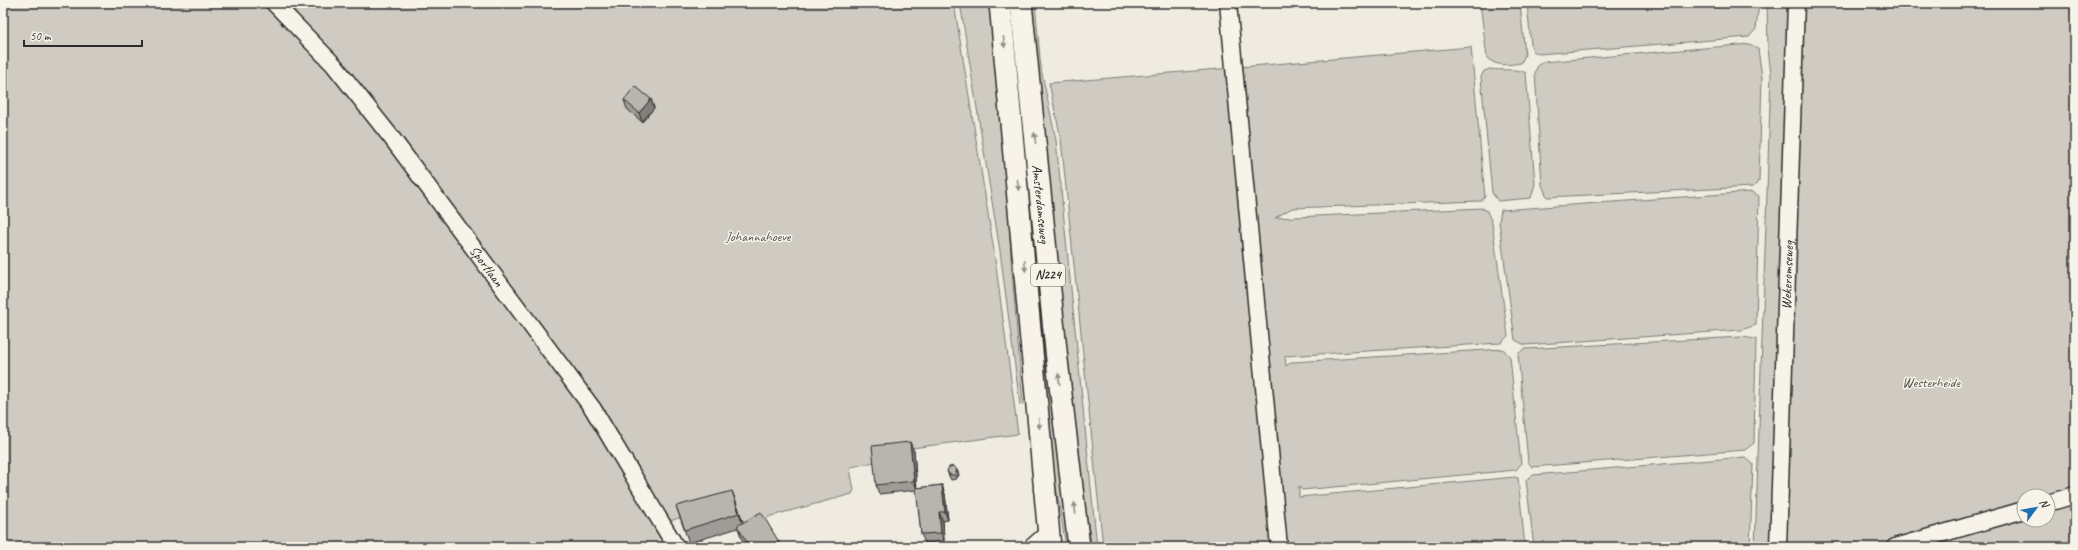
<svg xmlns="http://www.w3.org/2000/svg" width="2078" height="550" font-family="Caveat,sans-serif">
<style>
.green{fill:#cfcbc2;stroke:#7d7b76}
.lines{fill:none;stroke-linecap:round;stroke-linejoin:round}
.minor-casing{stroke:#2b2b2b;stroke-width:19}
.major-casing{stroke:#2b2b2b;stroke-width:24}
.minor{stroke:#f7f3e8;stroke-width:16}
.major{stroke:#f7f3e8;stroke-width:21}
.wall{fill:#9e9c96;stroke:#2b2b2b}
.shaded-wall{fill:#817f7a;stroke:#2b2b2b}
.building{fill:#b8b5ae;stroke:#2b2b2b}
.oneway{fill:#918f8a}
.labels{text-anchor:middle;dominant-baseline:central;stroke-width:3;stroke-linejoin:round;paint-order:stroke}
.shield{fill:#f7f3e8;stroke:#686764;stroke-width:1}
.shield-label{font-size:13px;font-weight:bold;fill:#2b2b2b}
.street-label{font-size:14px;fill:#2b2b2b;stroke:#f7f3e8}
.park-label{font-size:14px;fill:#545351;stroke:#f7f3e8}
</style>
<rect width="100%" height="100%" fill="#efebe0"/>
<filter id="ink" filterUnits="userSpaceOnUse"><feTurbulence type="fractalNoise" baseFrequency=".025" numOctaves="2"/><feDisplacementMap in="SourceGraphic" scale="8" xChannelSelector="R" yChannelSelector="G"/><feConvolveMatrix kernelMatrix="1 2 1 2 8 2 1 2 1" color-interpolation-filters="sRGB"/></filter>
<g filter="url(#ink)">
<g class="green">
<path d="M3,3H268L330,68L590,412L671,547H3Z"/>
<path d="M280,3H954L994,251L1018,434L874,453L875,462L851,467L850,469L854,490L852,494L771,516L745,528L736,501L666,522L626,453Z"/>
<path d="M960,3H992L1007,168L1011,259L1023,404L1020,405L1000,251Z"/>
<path d="M1009,3H1012L1070,547H1066L1052,463Z"/>
<path d="M1030,3H1035L1041,69L1056,140L1097,547H1092L1083,497L1068,376Z"/>
<path d="M1480,3H1520L1525,55L1521,63C1508,65 1497,67 1487,58Z"/>
<path d="M1527,3H1759L1756,29L1749,37L1539,54L1533,51L1531,45Z"/>
<path d="M1767,3H1793L1774,547H1755L1771,74L1768,49Z"/>
<path d="M1800,3H2075V490L2048,496H2024V505L1878,547H1859L1856,542L1839,547H1782Z"/>
<path d="M1750,44L1758,49L1762,77L1759,182L1753,187L1547,197L1542,185L1535,72L1538,65L1543,62Z"/>
<path d="M1471,47L1485,197L1480,201L1292,208L1275,218L1482,208L1487,211L1492,223L1508,336L1501,343L1285,356L1286,366L1292,362L1503,349L1510,357L1521,464L1516,470L1302,490L1299,486V497L1515,477L1518,478L1525,547H1283L1240,67Z"/>
<path d="M1231,68L1272,547H1103L1061,139L1049,83Z"/>
<path d="M1490,69C1501,71 1518,68 1526,73L1535,184L1531,198L1498,201L1492,193L1481,77L1484,71Z"/>
<path d="M1752,192L1759,196L1756,325L1741,330L1525,345L1515,340L1499,222L1501,210Z"/>
<path d="M1741,337L1756,339L1754,443L1745,450L1532,467L1528,462L1518,354L1524,349Z"/>
<path d="M1745,457L1753,464L1750,547H1534L1526,480L1533,475Z"/>
<path d="M2075,499V547H1912L2024,514V520H2048V507Z"/>
</g>
<g class="lines">
<defs>
<g id="minor">
<path id="s1" d="M274,3L334,65L391,137L593,409L676,547"/>
<path d="M1228,3L1279,547"/>
<path d="M2048,503L2075,495"/>
<path d="M1032,547L1049,532"/>
<path id="s2" d="M1778,547L1796,3"/>
<path d="M1895,547L2024,510"/>
</g>
<g id="major">
<path d="M1000,3L1050,547"/>
<path id="s3" d="M1021,3L1057,360L1079,547"/>
</g>
</defs>
<use href="#minor" class="minor-casing"/>
<use href="#major" class="major-casing"/>
<use href="#minor" class="minor"/>
<use href="#major" class="major"/>
</g>
<g class="wall">
<path d="M651,99L654,108L642,122L627,109L624,100Z"/>
<path d="M914,451L917,488L942,485L945,494L948,520L943,521L944,541L925,543L921,534L917,490L879,494L876,485Z"/>
<path d="M957,470L959,475L956,479L951,480L949,476L947,471Z"/>
<path d="M737,504L743,523L782,547H746L743,543L738,528L689,543L676,506Z"/>
</g>
<g class="shaded-wall">
<path d="M651,99L654,108L642,122L639,113Z"/>
<path d="M910,442L914,451L917,490L914,481Z"/>
<path d="M957,470L959,475L956,479L955,475Z"/>
<path d="M942,485L945,494L948,520L945,512Z"/>
<path d="M732,491L737,504L744,526L739,513Z"/>
<path d="M939,512L943,521L944,541L941,533Z"/>
</g>
<g class="building">
<path d="M635,86L651,99L639,113L624,100Z"/>
<path d="M910,442L914,481L876,485L872,446Z"/>
<path d="M954,466L957,470L955,475H950L947,471L949,467Z"/>
<path d="M942,485L945,512H939L941,533L921,534L916,488Z"/>
<path d="M732,491L739,513L685,530L676,506Z"/>
<path d="M761,512L782,547H750L737,526Z"/>
</g>
<defs><path id="oneway-solid" d="M-6-.8H1V-3.2L6.5 0L1 3.2V.8H-6Z"/></defs>
<g class="oneway">
<use href="#oneway-solid" transform="translate(1004 42) rotate(84)"/>
<use href="#oneway-solid" transform="translate(1035 138) rotate(-96)"/>
<use href="#oneway-solid" transform="translate(1018 185) rotate(84)"/>
<use href="#oneway-solid" transform="translate(1025 266) rotate(85)"/>
<use href="#oneway-solid" transform="translate(1059 379) rotate(-97)"/>
<use href="#oneway-solid" transform="translate(1039 423) rotate(85)"/>
<use href="#oneway-solid" transform="translate(1075 508) rotate(-97)"/>
</g>
</g>
<g class="labels">
<rect class="shield" x="1031" y="264" width="34" height="22" rx="3"/>
<g class="shield-label">
<text x="1048" y="275">N224</text>
</g>
<g class="street-label">
<text stroke="none"><textPath href="#s3" startOffset="202">Amsterdamseweg</textPath></text>
<text stroke="none"><textPath href="#s1" startOffset="339">Sportlaan</textPath></text>
<text stroke="none"><textPath href="#s2" startOffset="272">Wekeromseweg</textPath></text>
</g>
<g class="park-label">
<text x="758" y="236">Johannahoeve</text>
<text x="1931" y="382">Westerheide</text>
</g>
</g>
<rect width="2078" height="550" fill="none" stroke="#f7f3e8" stroke-width="16"/>
<rect x="8" y="8" width="2062" height="534" fill="none" stroke="#2b2b2b" stroke-width="1.5" filter="url(#ink)"/>
<g transform="translate(2036 508) rotate(58)"><circle r="19" fill="#f7f3e8" stroke="#a5a39c"/>
<path d="M0-3L7 15L0 10L-7 15Z" fill="#1f6fb2"/>
<text y="-6" font-size="11" font-weight="bold" text-anchor="middle" fill="#2b2b2b">N</text>
</g>
<path d="M24 40v6h118v-6" fill="none" stroke="#2b2b2b" stroke-width="2"/>
<text x="30" y="40" font-size="12" fill="#2b2b2b" stroke="#f7f3e8" stroke-width="3" paint-order="stroke">50 m</text>
</svg>
